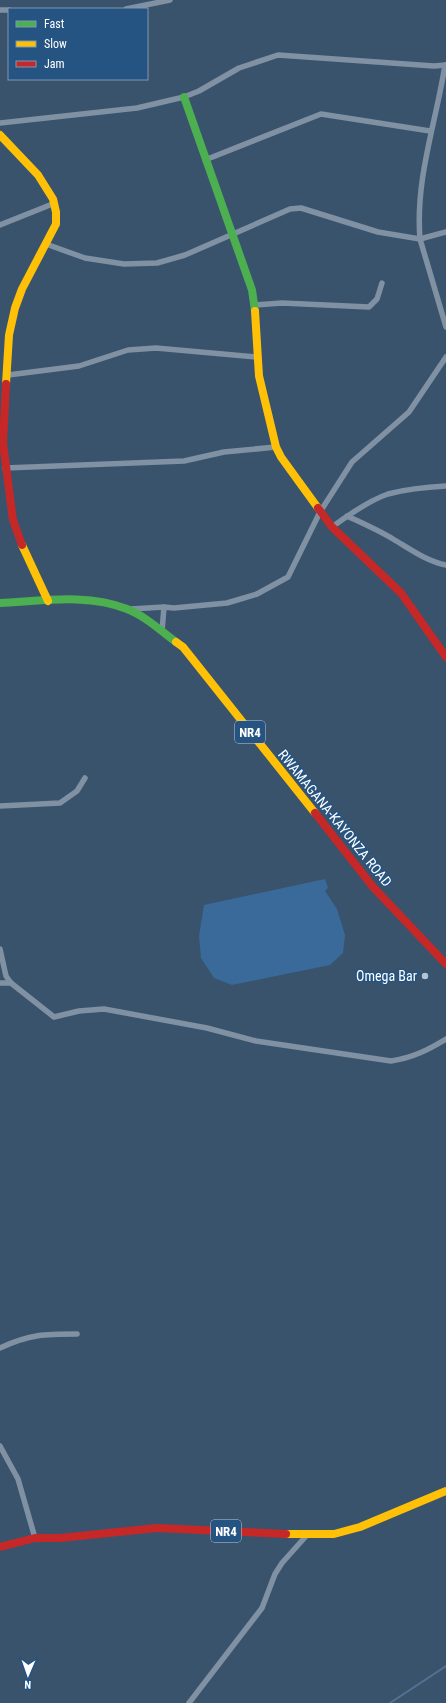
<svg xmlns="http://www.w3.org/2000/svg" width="446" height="1703" font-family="'Roboto Condensed',sans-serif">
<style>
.green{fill:#396a99}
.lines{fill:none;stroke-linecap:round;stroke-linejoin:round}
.stream{stroke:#517191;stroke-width:2}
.street{stroke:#8091a3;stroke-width:5.5}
.fast{stroke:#4caf50;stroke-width:8}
.slow{stroke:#ffc107;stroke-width:8}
.jam{stroke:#c62828;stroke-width:8}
.poi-dot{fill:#bac3cc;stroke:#255382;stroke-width:1.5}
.labels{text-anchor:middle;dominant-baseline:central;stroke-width:3;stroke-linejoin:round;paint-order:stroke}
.shield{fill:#255382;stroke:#becbda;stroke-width:1}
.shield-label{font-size:13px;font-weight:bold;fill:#fff}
.street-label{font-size:14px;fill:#fff;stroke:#255382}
.poi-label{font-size:14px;fill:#fff;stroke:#255382;text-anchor:end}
</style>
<rect width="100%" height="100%" fill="#3a536d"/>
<path class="green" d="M325,879L328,888L325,891L337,909L345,935L343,953L330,965L232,985L214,978L201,958L199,936L204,905Z"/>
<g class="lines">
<path class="stream" d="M390,1703L446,1666"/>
<g class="street">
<path d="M126,9L170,0"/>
<path d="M0,10H9"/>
<path d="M445,65C436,123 415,179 420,239L446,327"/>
<path d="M0,123L137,108L184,97L199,91L239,68L278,55L434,66L446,65"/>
<path d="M205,160L321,114L430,131"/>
<path d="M0,225L55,203"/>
<path d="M46,244L85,258L124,264L157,263L185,255L290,209L301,208L378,232L420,239L446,232"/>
<path d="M255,305L282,303L369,307L377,299L382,283"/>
<path d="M8,375L79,366L128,350L156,348L257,357"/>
<path d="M5,468L184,461L224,452L276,447"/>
<path d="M347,516C362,523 378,530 393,539C410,549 426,561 446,565"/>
<path d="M332,527C347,516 370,500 388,494C407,489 426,487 446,486"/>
<path d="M131,609L164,607"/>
<path d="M162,631L164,607L174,608L227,603L257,594L288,577L320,512L352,462L409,412L446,357"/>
<path d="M0,806L60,803L77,791L85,778"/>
<path d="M0,949L6,976L11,983L54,1017L79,1011L104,1009L207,1028L256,1041L391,1061C412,1058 428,1050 446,1039"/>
<path d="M0,983H11"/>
<path d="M0,1348C30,1334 45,1334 77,1334"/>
<path d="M0,1446L18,1479L35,1538"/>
<path d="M189,1703L262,1608L275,1574L282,1563L307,1535"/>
</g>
<g class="fast">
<path d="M184,97L252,290L255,311"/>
<path d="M0,603C41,601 88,593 127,609C145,616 160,630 176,642"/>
</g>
<g class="slow">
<path d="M0,135L38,175L53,199L56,212V224L22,289L15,308L9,335L6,384"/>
<path d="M255,311L259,376L276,447L281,457L318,508"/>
<path d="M22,545L48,601"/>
<path d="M176,642L183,647L315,813"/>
<path d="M286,1534H334L360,1527L446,1491"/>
</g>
<g class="jam">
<path d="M6,384L3,443L13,520L22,545"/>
<path d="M318,508L332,527L401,593L446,657"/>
<path d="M315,813L373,887L446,964"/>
<path d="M0,1547L35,1538H60L157,1528L286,1534"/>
</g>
</g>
<circle class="poi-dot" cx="425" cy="976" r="4"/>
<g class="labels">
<g class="shield">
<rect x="235" y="721" width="30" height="22" rx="3"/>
<rect x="211" y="1520" width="30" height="22" rx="3"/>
</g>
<g class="shield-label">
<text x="250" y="732">NR4</text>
<text x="226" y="1531">NR4</text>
</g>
<g class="street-label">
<text transform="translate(335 818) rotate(51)">RWAMAGANA-KAYONZA ROAD</text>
</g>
<g class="poi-label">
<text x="417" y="976">Omega Bar</text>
</g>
</g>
<rect x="8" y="8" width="140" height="72" fill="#255382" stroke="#7c98b4"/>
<rect x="16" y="21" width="20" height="6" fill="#4caf50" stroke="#7c98b4"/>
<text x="44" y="28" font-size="12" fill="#ffffff">Fast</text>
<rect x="16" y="41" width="20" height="6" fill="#ffc107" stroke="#7c98b4"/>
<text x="44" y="48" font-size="12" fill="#ffffff">Slow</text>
<rect x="16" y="61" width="20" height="6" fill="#c62828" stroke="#7c98b4"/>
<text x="44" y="68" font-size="12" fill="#ffffff">Jam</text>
<g transform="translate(28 1675) rotate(182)" stroke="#255382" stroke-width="3" paint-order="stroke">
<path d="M0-3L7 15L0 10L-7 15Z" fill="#ffffff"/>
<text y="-6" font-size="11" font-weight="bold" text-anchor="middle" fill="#ffffff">N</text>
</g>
</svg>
